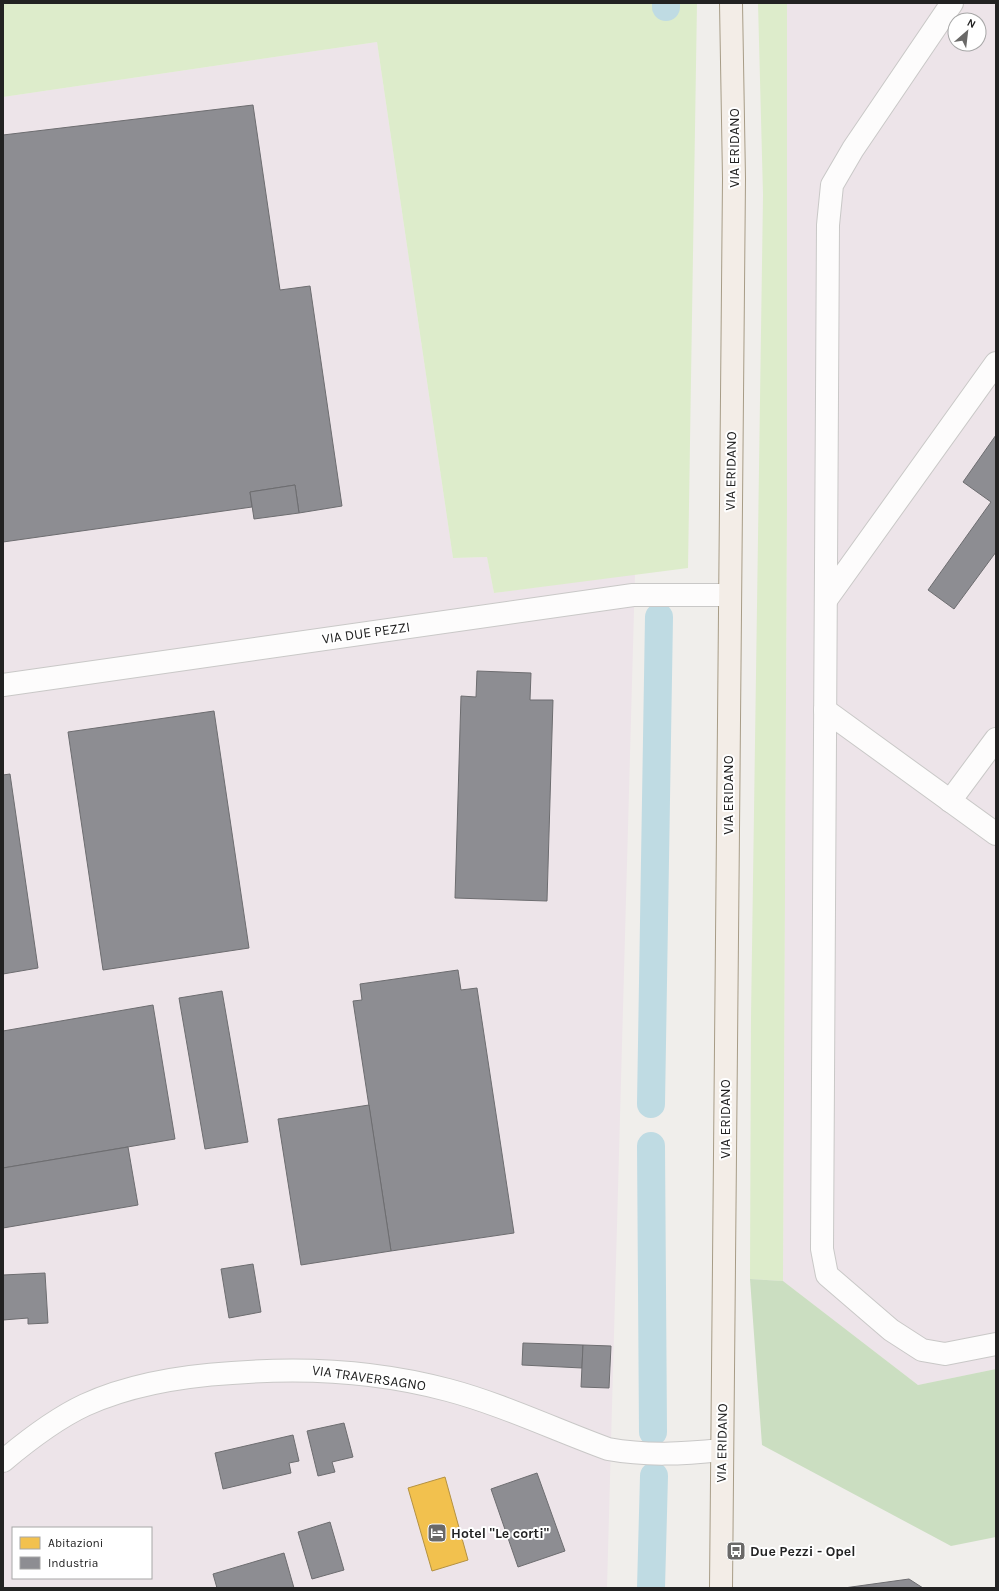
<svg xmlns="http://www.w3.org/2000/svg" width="999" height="1591" font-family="Karla,sans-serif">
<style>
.industrial{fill:#ede4e9;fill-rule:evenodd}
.grass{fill:#ddeccb}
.forest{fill:#cbdec1}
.homes{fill:#f2c14e;stroke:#b49141}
.industry{fill:#8d8d92;stroke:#6d6d70}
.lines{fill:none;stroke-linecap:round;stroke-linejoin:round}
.canal{stroke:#bfdbe3;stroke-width:28}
.minor-casing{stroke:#c9c8c7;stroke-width:24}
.major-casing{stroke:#a79c86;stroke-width:24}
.minor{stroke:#fdfcfc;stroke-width:22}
.major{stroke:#f3ede7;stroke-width:22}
.labels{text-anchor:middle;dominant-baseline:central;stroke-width:4;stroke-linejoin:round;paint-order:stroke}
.street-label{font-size:14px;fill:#222;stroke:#fff}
.poi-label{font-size:14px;font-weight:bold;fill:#222;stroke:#fff;text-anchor:start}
</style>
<rect width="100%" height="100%" fill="#f0eeeb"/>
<g class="industrial">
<path d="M787,3H996V1369L918,1385L783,1281L787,507ZM955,20H979V44H955Z"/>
<path d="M377,42L453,558L487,557L494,593L635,574L607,1588H3V97ZM13,1528H151V1578H13Z"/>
</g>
<g class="grass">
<path d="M3,3H697L688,568L494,593L487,557L453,558L377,42L3,97Z"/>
<path d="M758,3H787V507L783,1281L750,1279L751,1017L763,195Z"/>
</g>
<path class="forest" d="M750,1279L783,1281L918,1385L996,1369V1537L951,1546L762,1445Z"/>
<path class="homes" d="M445,1477L468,1560L432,1571L408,1488Z"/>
<g class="industry">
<path d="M253,105L280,290L310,286L342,506L299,513L295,485L250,492L252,507L3,542V135Z"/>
<path d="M996,435V552L954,609L928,590L991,502L963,482Z"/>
<path d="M295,485L299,513L254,519L250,492Z"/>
<path d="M477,671L531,673L530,700H553L547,901L455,898L461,696L476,697Z"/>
<path d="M214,711L249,948L103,970L68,732Z"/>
<path d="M10,774L38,968L3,974V775Z"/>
<path d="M458,970L461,990L477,988L514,1233L391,1251L353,1001L362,1000L360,984Z"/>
<path d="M222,991L248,1142L205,1149L179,998Z"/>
<path d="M153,1005L175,1139L3,1168V1031Z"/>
<path d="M369,1105L391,1251L301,1265L278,1119Z"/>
<path d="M128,1147L138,1205L3,1228V1168Z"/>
<path d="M253,1264L261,1312L229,1318L221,1269Z"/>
<path d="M45,1273L48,1323L28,1324V1318L3,1320V1275Z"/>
<path d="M523,1343L583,1345L582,1368L522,1365Z"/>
<path d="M583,1345L611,1346L609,1388L581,1387Z"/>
<path d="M344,1423L353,1457L332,1462L335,1472L318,1476L307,1431Z"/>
<path d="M293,1435L299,1461L289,1463L291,1473L223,1489L215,1453Z"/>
<path d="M537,1473L565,1551L518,1567L491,1489Z"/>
<path d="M330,1522L344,1570L312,1579L298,1532Z"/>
<path d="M284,1553L294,1588H217L213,1574Z"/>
<path d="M909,1579L923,1588H844Z"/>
</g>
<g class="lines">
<g class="canal">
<path d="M666,3V7"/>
<path d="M651,1104L659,617"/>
<path d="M651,1146L653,1432"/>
<path d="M651,1588L654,1476"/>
</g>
<defs>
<g id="minor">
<path d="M952,3L853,149L832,185L828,225L822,1249L827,1275L891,1330L922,1350L945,1354L996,1344"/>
<path d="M826,600L996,363"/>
<path d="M3,685L633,595H729"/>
<path d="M825,710L996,834"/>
<path d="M950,801L996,739"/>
<path d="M3,1461C28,1440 55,1419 85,1405C131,1384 182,1376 232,1373C305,1367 377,1371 448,1390C501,1404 556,1430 608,1449C646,1456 683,1454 722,1450"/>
</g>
<path id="major" d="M721,1588L734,179L731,3"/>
</defs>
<use href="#minor" class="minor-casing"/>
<use href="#major" class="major-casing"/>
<use href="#minor" class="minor"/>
<use href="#major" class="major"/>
</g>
<defs>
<symbol id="hotel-square" viewBox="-11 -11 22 22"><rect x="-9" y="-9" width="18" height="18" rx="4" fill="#6a6968" stroke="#fff"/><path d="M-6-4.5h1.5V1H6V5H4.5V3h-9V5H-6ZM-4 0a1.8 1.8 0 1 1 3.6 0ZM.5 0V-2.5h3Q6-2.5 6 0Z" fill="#fff"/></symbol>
<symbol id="bus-square" viewBox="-11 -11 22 22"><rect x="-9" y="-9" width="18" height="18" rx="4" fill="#6a6968" stroke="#fff"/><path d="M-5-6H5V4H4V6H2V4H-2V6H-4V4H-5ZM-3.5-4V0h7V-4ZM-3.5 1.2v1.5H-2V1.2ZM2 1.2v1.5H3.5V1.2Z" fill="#fff"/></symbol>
</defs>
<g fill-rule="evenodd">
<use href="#hotel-square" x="426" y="1522" width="22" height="22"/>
<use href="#bus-square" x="725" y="1540" width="22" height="22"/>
</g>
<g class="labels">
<g class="street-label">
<text transform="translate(734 148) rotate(-90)">VIA ERIDANO</text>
<text transform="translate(731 471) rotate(-89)">VIA ERIDANO</text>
<text transform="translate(366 633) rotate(-8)">VIA DUE PEZZI</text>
<text transform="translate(728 795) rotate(-90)">VIA ERIDANO</text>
<text transform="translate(725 1119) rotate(-90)">VIA ERIDANO</text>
<text transform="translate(369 1378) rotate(8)">VIA TRAVERSAGNO</text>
<text transform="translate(722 1443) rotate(-89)">VIA ERIDANO</text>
</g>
<g class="poi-label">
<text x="451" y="1533">Hotel "Le corti"</text>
<text x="750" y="1551">Due Pezzi - Opel</text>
</g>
</g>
<rect width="999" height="1591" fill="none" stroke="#222222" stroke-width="8"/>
<rect x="12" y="1527" width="140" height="52" fill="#ffffff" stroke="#a7a7a7"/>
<rect x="20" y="1537" width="20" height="12" fill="#f2c14e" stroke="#a7a7a7"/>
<text x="48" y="1547" font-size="12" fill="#222222">Abitazioni</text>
<rect x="20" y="1557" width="20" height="12" fill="#8d8d92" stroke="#a7a7a7"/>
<text x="48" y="1567" font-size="12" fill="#222222">Industria</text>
<g transform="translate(967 32) rotate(28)"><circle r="19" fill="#ffffff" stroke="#a7a7a7"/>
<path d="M0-3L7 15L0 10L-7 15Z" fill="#6a6968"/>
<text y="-6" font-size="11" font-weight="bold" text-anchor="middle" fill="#222222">N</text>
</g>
</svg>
